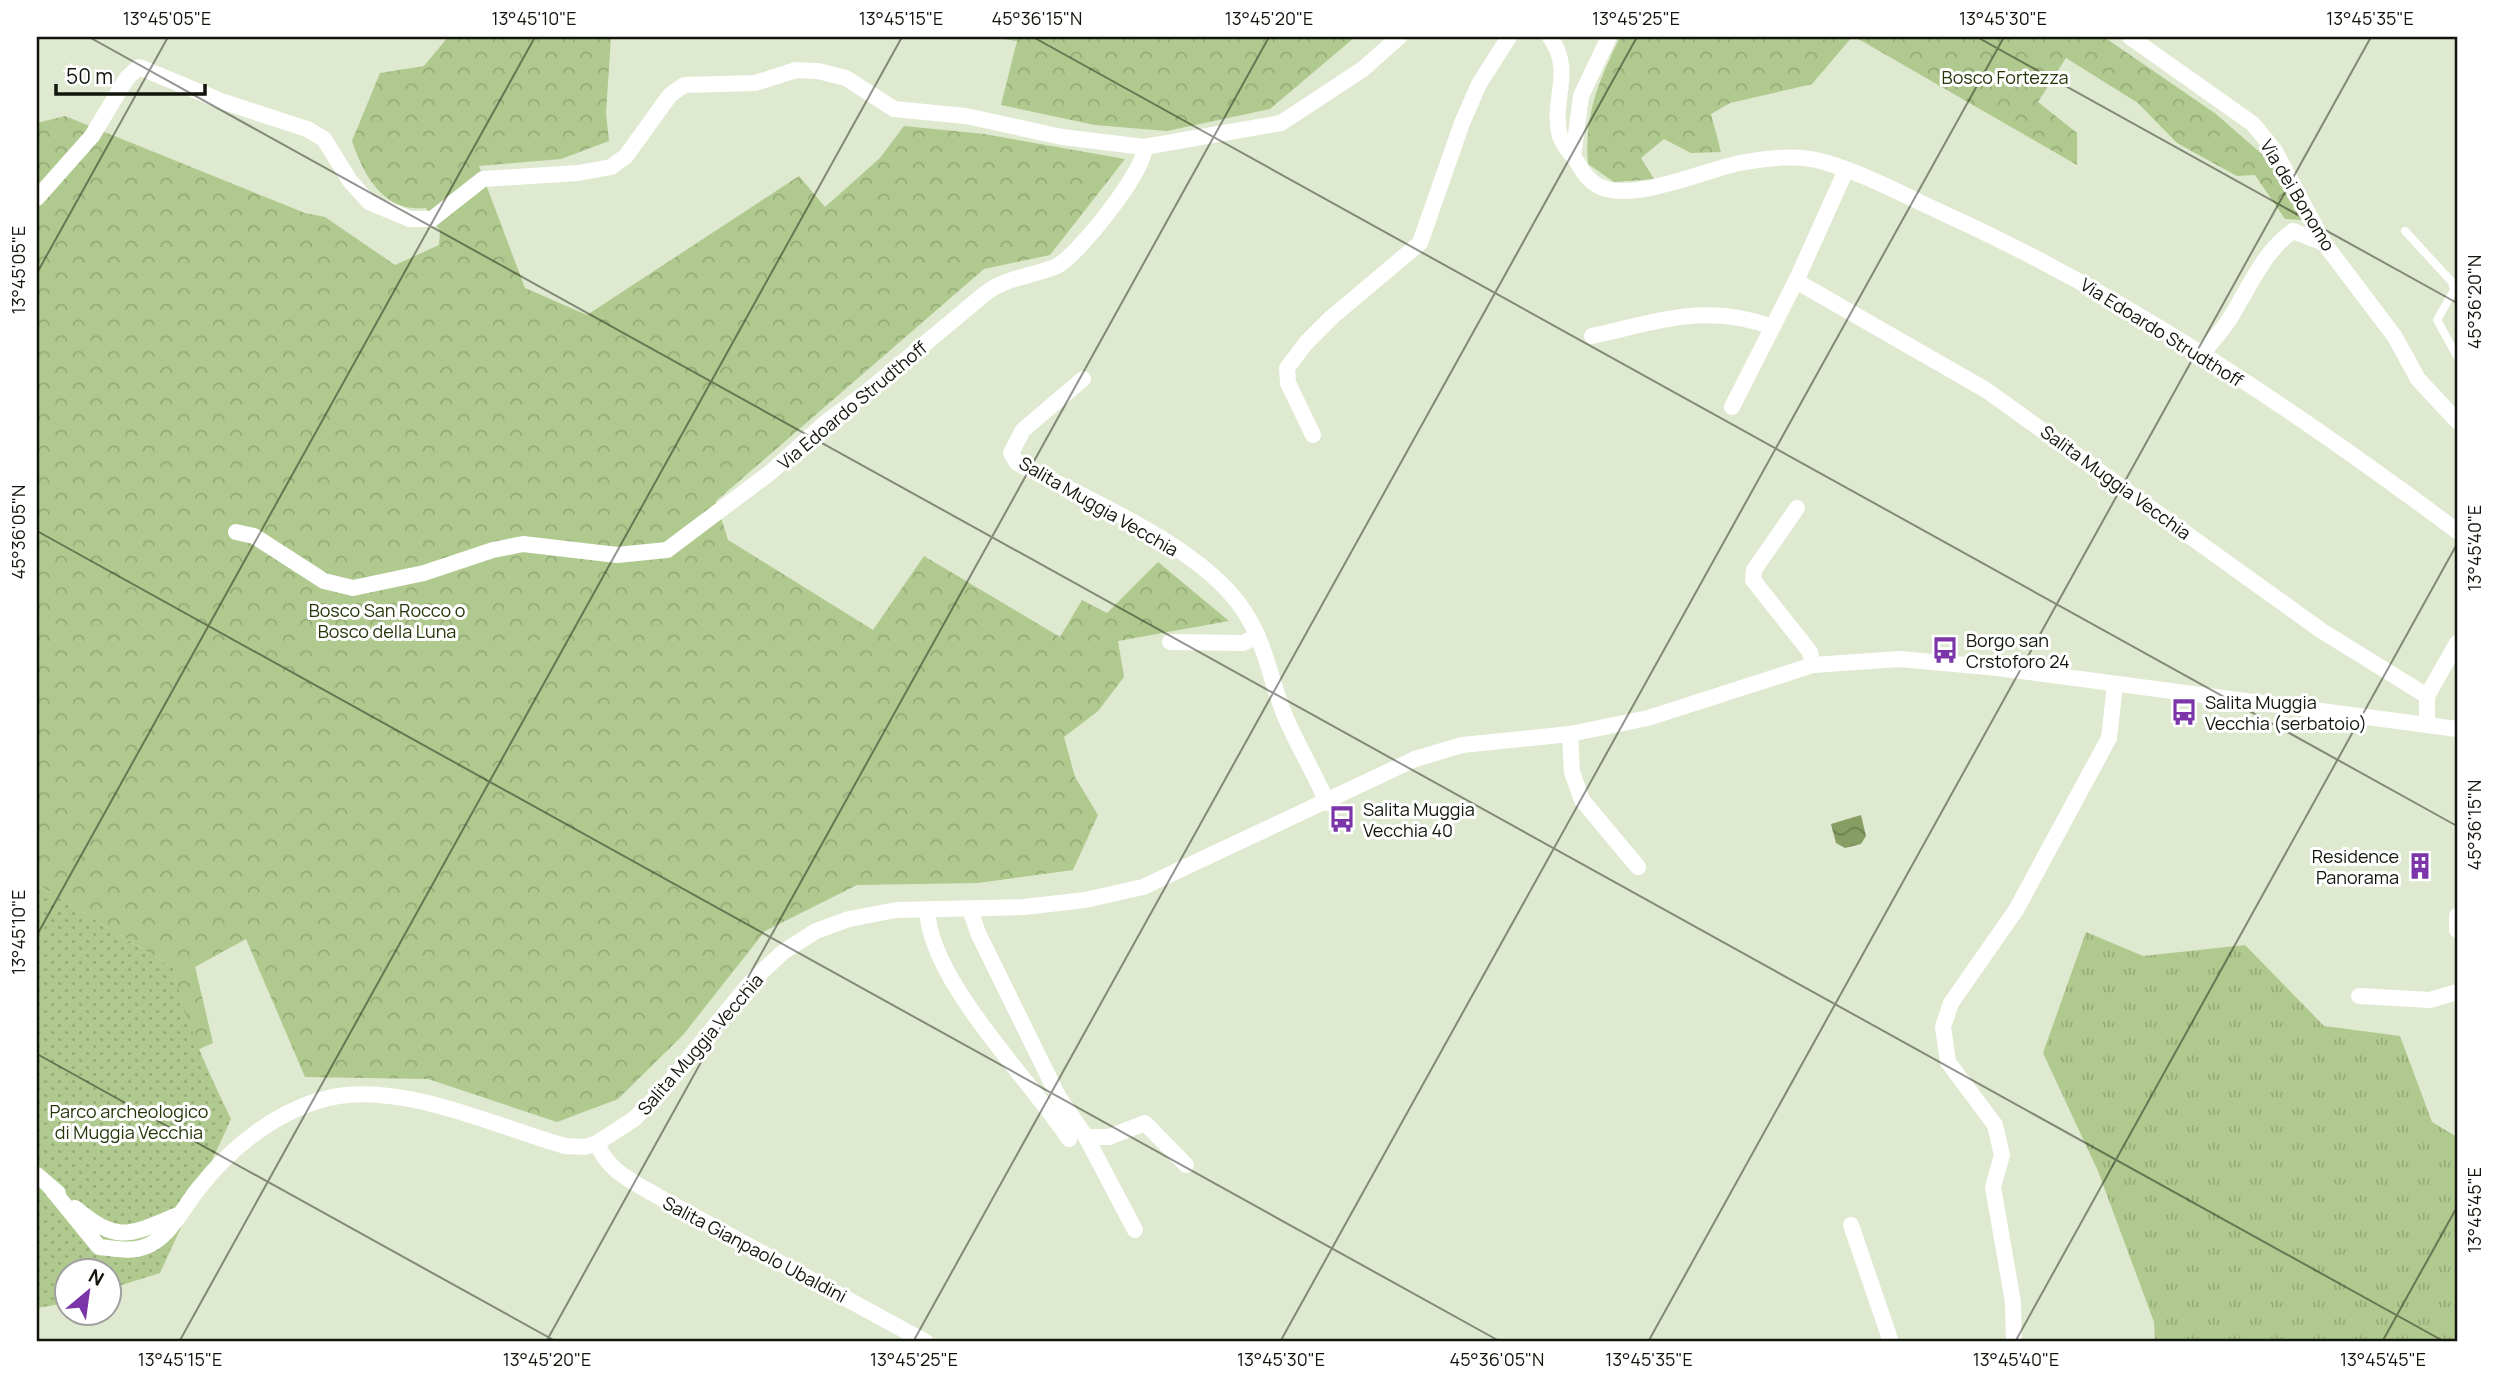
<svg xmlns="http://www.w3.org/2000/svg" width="2494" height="1379" font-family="Manrope,sans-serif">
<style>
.grass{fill:url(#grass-tufts)}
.forest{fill:url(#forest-crowns)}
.park{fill:url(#park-dots)}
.water{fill:url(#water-waves)}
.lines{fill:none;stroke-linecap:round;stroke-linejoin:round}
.lane{stroke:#fff;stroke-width:8}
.street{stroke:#fff;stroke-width:16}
.ticks{fill:none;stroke:#11150c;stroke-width:2;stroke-opacity:0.45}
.labels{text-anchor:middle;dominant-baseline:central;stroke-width:6;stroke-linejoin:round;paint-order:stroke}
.park-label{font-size:18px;fill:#273609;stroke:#fff}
.street-label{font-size:18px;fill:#11150c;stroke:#fff}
.poi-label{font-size:18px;fill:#11150c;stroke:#fff;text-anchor:start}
.neatline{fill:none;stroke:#11150c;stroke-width:2.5}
.ticks-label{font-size:18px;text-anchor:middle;fill:#11150c}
</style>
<defs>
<pattern id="grass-tufts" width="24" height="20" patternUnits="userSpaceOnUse" patternTransform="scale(1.75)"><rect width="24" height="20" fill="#b0c98e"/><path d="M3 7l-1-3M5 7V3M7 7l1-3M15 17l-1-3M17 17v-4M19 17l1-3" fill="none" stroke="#96ac79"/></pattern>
<pattern id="forest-crowns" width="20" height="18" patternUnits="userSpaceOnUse" patternTransform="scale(1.75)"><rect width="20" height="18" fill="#b0c98e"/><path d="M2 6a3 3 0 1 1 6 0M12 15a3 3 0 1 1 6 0" fill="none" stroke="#96ac79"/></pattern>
<pattern id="park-dots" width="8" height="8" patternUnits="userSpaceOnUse" patternTransform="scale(1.75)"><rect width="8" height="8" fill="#b0c98e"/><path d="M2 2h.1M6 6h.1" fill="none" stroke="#96ac79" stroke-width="1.8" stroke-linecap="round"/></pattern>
<pattern id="water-waves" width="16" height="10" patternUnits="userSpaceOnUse" patternTransform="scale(1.75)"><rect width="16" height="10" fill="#869e63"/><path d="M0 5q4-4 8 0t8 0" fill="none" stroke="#6c8050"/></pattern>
</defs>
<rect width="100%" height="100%" fill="#dee9cf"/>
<path class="grass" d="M2086,932L2143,956L2245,945L2324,1026L2400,1036L2432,1122L2457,1137V1342H2155L2154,1322L2098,1171L2043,1053Z"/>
<g class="forest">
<path d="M448,37H611L606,113L609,141L561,159L479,166L525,288L587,315L799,176L825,207L880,158L904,126L984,134L1125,159L1050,255L984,269L716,501L728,540L873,630L924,556L1060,637L1082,600L1107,613L1158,562L1229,621L1118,641L1124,677L1098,711L1064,737L1075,777L1098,815L1073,870L978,883L857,885L765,931L683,1035L618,1099L557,1122L428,1079L305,1077L246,939L195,967L213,1043L197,1050L182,1009L173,968L37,884V123L65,116L305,213L325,217L395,265L439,245L440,231L426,208C384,213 364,176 352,141L380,73L424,66Z"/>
<path d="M991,37H1355L1270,109L1167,131L1095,125L1001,105L1017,41Z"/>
<path d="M1620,37H1852L1812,84L1730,103L1711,114L1721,152L1691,153L1664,139L1641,158L1654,179L1614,182L1588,164C1584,114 1599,81 1620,37Z"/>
<path d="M1855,37H2104L2216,114L2271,162L2301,220L2285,219L2255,175L2237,176L2177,143L2138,103L2066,58L2038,102L2077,133V165Z"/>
</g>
<path class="park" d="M37,884L173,968C185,1022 207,1069 231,1119L160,1273L109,1289L108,1270H66V1303L37,1308Z"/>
<path class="water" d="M1861,815L1866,836L1861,844L1845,848L1836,843L1831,824Z"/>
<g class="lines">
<path class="lane" d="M2405,231L2452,282L2454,290L2437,320L2457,356"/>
<g class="street">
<path d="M1550,37C1575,72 1550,101 1560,136C1563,146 1569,151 1575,159C1582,169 1586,179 1597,185C1628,205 1704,170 1740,163C1767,158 1797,154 1824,162C1866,174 1905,196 1945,214C2128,297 2296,411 2457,531"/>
<path d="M2130,37L2253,124L2275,151L2324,243L2395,337L2418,379L2457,421"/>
<path d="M1573,157L1581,96L1609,37"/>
<path d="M37,198L92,136L127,78L139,67L221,101L307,129L324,139L350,181L369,202L410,219H432L483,179L578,173L611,167L626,156L670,95L684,85L755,83L796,70L818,71L846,78L894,109L966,116L1062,137L1144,147L1281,123L1363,69L1399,37"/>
<path d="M1796,281L1986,390L2322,631L2427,696"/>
<path d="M1592,336C1656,322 1708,302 1772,327"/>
<path d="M2202,354C2212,341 2224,329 2232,315C2250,286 2264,251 2293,231L2324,243"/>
<path d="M1083,379L1023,430L1011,453L1017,463C1085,498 1203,547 1244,611C1266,645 1269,675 1283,711C1295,742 1314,771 1327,803"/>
<path d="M1732,407L1796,281L1846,170"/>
<path d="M1313,435L1288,383L1287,368L1306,343L1332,317L1420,243L1462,123L1479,84L1509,37"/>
<path d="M1797,508L1754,570L1753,580L1810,652L1813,665"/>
<path d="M236,532L254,536L324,581L353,588L424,573L493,550L523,544L617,555L667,550L771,472L824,424L867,392L987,292C1008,277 1034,276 1057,266C1077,256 1148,168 1144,147"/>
<path d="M1170,642L1243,643L1258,636"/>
<path d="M2427,725V696L2457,643"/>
<path d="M1570,734L1572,772L1582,800L1638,867"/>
<path d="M927,909C929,980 1029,1078 1069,1139"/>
<path d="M970,909L978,933L1058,1096L1086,1137L1135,1230"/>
<path d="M2457,916V930"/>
<path d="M2359,996L2430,1000L2457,992"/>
<path d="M1086,1137H1109L1145,1123L1186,1165"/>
<path d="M597,1143C607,1171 634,1182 659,1197L926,1342"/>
<path d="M37,1175L58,1193"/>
<path d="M50,1187L99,1247C112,1248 128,1252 141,1248C168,1242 183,1207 199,1188C233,1145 282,1106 338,1096C409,1085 498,1127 565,1146L585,1147L597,1143L634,1119L661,1092L750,983L783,952L816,931L849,919L896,910L1024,907L1085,900L1143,887L1415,759L1462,745L1570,734L1648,718L1813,665L1900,659L1998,668L2457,729"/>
<path d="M75,1208C118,1244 129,1235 178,1215"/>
<path d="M1851,1225L1891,1342"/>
<path d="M2014,1342L2013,1302L1993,1187L2002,1155L1995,1125L1948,1062L1943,1027L1951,1003L2016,910L2109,738L2115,685"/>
</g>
</g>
<path class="ticks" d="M89,37L2445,1342M1033,37L2457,826M1977,37L2457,303M37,273L168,37M37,531L1501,1342M37,935L535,37M37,1054L557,1342M179,1342L902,37M546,1342L1269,37M913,1342L1637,37M1280,1342L2004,37M1648,1342L2371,37M2015,1342L2457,544M2382,1342L2457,1207"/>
<defs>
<symbol id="bus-bare" viewBox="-9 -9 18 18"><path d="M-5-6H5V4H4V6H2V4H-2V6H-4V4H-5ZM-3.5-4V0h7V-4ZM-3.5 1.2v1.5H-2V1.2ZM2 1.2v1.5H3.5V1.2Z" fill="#7b35a8" stroke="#fff" stroke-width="2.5" paint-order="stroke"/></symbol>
<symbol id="building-bare" viewBox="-9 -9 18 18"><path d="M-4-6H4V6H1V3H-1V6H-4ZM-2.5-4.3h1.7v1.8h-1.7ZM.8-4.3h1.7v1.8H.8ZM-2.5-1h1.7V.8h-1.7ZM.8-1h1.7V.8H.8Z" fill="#7b35a8" stroke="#fff" stroke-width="2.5" paint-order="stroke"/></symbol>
</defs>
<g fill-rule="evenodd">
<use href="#bus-bare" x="1926" y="631" width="38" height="38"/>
<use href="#bus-bare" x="2165" y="693" width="38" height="38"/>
<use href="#bus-bare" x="1323" y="800" width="38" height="38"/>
<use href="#building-bare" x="2401" y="847" width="38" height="38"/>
</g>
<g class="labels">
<g class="park-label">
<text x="2005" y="77">Bosco Fortezza</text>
<text x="387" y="610">Bosco San Rocco o<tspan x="387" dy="21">Bosco della Luna</tspan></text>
<text x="129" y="1111">Parco archeologico<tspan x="129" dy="21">di Muggia Vecchia</tspan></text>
</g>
<g class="street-label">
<text transform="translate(2298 195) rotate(59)">Via dei Bonomo</text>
<text transform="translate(2162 332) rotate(32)">Via Edoardo Strudthoff</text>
<text transform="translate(852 405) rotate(-40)">Via Edoardo Strudthoff</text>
<text transform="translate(2116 482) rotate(36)">Salita Muggia Vecchia</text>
<text transform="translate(1099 506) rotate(30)">Salita Muggia Vecchia</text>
<text transform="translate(700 1044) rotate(-49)">Salita Muggia Vecchia</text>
<text transform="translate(755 1249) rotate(28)">Salita Gianpaolo Ubaldini</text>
</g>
<g class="poi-label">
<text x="1966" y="640">Borgo san<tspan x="1966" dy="21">Crstoforo 24</tspan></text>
<text x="2205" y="702">Salita Muggia<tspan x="2205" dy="21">Vecchia (serbatoio)</tspan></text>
<text x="1363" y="809">Salita Muggia<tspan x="1363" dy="21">Vecchia 40</tspan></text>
<text x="2399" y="856" text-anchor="end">Residence<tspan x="2399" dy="21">Panorama</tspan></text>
</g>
</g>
<rect width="2494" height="1379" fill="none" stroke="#ffffff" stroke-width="77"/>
<g transform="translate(88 1292) rotate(29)"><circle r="33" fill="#ffffff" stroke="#a0a19e" stroke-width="2"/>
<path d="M0-5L12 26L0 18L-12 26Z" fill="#7b35a8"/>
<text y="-10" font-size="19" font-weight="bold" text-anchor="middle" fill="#11150c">N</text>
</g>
<path d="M56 84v10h149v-10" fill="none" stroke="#11150c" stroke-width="3.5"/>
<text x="66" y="84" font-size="21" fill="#11150c" stroke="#ffffff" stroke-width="5" paint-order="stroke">50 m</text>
<rect x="38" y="38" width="2418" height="1302" class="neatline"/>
<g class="ticks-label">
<text x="167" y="25">13°45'05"E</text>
<text x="534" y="25">13°45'10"E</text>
<text x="901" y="25">13°45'15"E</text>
<text x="1037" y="25">45°36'15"N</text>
<text x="1269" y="25">13°45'20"E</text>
<text x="1636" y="25">13°45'25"E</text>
<text x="2003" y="25">13°45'30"E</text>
<text x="2370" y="25">13°45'35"E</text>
<text transform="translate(19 270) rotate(-90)" y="6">13°45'05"E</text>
<text transform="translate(2475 302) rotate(-90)" y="6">45°36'20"N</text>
<text transform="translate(19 532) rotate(-90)" y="6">45°36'05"N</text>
<text transform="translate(2475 548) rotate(-90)" y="6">13°45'40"E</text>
<text transform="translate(2475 825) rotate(-90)" y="6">45°36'15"N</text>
<text transform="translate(19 932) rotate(-90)" y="6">13°45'10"E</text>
<text transform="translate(2475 1210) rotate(-90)" y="6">13°45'45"E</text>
<text x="180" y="1366">13°45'15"E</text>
<text x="547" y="1366">13°45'20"E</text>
<text x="914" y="1366">13°45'25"E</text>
<text x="1281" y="1366">13°45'30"E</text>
<text x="1497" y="1366">45°36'05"N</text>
<text x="1649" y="1366">13°45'35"E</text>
<text x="2016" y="1366">13°45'40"E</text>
<text x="2383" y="1366">13°45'45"E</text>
</g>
</svg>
